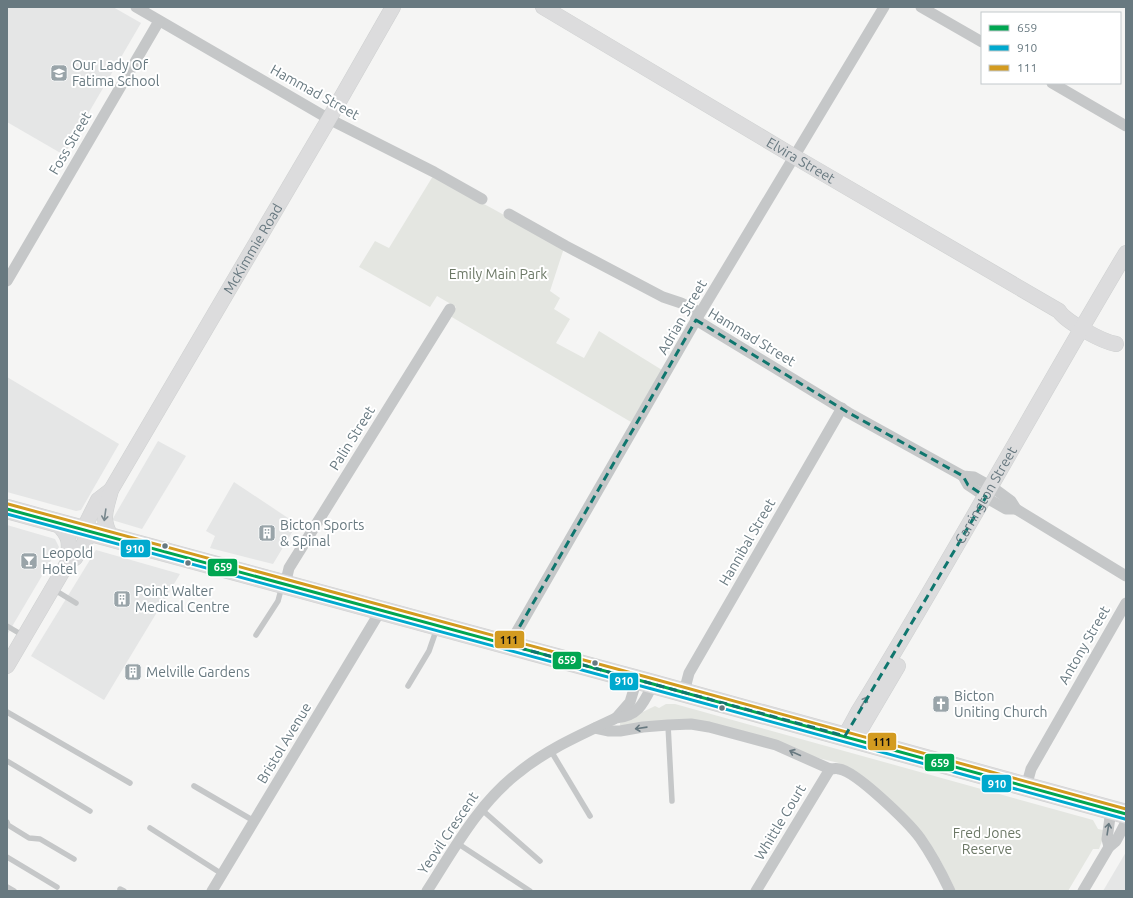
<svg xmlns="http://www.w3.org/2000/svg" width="1133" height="898" font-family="Ubuntu,sans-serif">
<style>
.built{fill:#e5e6e6}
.green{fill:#e4e6e1}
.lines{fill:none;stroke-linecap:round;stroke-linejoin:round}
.secondary-casing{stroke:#cfd1d1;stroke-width:16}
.highway-casing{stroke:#d1d1d1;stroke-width:20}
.lane{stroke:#c5c7c8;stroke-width:5.5}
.street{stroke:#c5c7c8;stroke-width:11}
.secondary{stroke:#dcdcdd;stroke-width:15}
.highway{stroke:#dcdcdd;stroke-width:19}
.bus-1-casing{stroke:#fff;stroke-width:6}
.bus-2-casing{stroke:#fff;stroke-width:6}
.bus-3-casing{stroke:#fff;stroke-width:6}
.bus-1{stroke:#00a651;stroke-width:3}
.bus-2{stroke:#00a9ce;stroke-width:3}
.bus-3{stroke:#d39b20;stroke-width:3}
.oneway{stroke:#79888e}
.oneway2{stroke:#687980}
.marked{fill:none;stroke:#0f766e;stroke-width:3;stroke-dasharray:8 5;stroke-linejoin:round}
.bus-dot{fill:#687980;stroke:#fff;stroke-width:1.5}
.labels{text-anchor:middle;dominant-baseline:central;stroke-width:4;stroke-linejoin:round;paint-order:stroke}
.poi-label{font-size:14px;fill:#687980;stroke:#fff;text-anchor:start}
.street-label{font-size:14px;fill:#687980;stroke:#fff}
.park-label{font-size:14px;fill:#6c7866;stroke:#fff}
.line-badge{stroke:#fff;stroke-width:1.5}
.badge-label{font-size:11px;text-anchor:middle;font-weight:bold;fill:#fff}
.pale-badge-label{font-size:11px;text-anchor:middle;font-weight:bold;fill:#111}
</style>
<rect width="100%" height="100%" fill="#f5f5f4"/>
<g class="built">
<path d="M7,7H113L141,23L64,155L7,122Z"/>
<path d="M7,377L119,444L81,510L76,511L7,492Z"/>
<path d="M158,441L186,456L142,529L112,520Z"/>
<path d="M234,482L297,524L273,564L210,548L215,536L206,531Z"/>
<path d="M7,525L55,539L59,547L7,635Z"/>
<path d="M96,550L180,574L104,700L31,656Z"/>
<path d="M1126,852V891H1103Z"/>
</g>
<g class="green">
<path d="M433,176L564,248L550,291L560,298L554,309L570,319L556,343L584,358L599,331L662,370L631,422L450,316L456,307L437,296L430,307L359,267L375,241L389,248Z"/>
<path d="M666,704H675L1093,820L1098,829L1103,830L1102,841L1099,849H1093L1068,891H956L940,860L848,767L839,763L822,759L698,721L622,727L620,725V723L655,706L659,708Z"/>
</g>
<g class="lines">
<defs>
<g id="secondary">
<path id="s1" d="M543,7L795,157L1059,311C1066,322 1103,342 1116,344"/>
<path d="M57,523C72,539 69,542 68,562"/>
<path d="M83,530L98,500L111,490"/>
<path id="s2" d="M112,538C100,519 106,510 111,490L329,119L393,7"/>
<path d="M7,666L68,562L75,558L91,532"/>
<path id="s3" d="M845,736L858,712C951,561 1035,405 1126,253"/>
<path d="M855,739L898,666"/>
</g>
<path id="highway" d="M7,509L91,532L653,684L1126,814"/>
</defs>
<use href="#secondary" class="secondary-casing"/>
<use href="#highway" class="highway-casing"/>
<g class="lane">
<path d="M53,589L76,603"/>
<path d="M7,626L24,636"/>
<path d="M256,635L278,601L282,586"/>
<path d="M408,686L429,651L437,628"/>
<path d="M7,712L130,783"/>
<path d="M668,725L672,801"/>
<path d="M551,751L590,816"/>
<path d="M7,761L90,811"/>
<path d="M194,786L254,821"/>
<path d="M481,809L540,861"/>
<path d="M7,822L8,825L29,838L40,839L74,859"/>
<path d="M150,828L222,874"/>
<path d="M457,843L530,891"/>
<path d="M7,857L57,887"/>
<path d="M7,887L14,891"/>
<path d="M120,889L124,891"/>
</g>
<g class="street">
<path d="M136,7L329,119L434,172L482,199"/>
<path d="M921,7L982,42"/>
<path d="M1052,83L1126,126"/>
<path d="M509,214L566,246L663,297L681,303L695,310L696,320L849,413L963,476L974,477L992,487L1011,501L1016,509L1126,576"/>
<path d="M7,281L159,21"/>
<path d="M963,476L968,485L992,501L1006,509H1016"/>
<path d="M285,585L289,568L450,309"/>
<path d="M509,645L696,320L884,7"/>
<path d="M684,692L689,673L842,408"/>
<path d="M616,718L630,702L637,679"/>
<path d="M595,728L609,731H620L643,727L668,725L691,724L709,727L776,745L830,769"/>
<path d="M830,769C833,769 836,768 839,769C856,771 909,823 920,838C932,855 941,872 950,891"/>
<path d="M1026,787L1031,769L1126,603"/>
<path d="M1109,847L1107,839L1111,810"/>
<path d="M212,891L381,610"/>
<path d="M427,891C454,849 478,804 518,773C547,749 583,734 616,718C639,716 644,702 653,684"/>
<path d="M756,891L830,769"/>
<path d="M1083,891L1109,847L1116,841L1126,822"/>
</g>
<use href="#secondary" class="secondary"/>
<use href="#highway" class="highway"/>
<defs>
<path id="bus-1" d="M7,509L653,684L1126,814"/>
<path id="bus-2" d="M7,514L652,689L1125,819"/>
<path id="bus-3" d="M8,504L654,679L1126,809"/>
</defs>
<use href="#bus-1" class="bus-1-casing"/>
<use href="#bus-2" class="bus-2-casing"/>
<use href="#bus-3" class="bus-3-casing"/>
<use href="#bus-1" class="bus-1"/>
<use href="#bus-2" class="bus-2"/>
<use href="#bus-3" class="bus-3"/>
</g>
<defs><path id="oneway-shaft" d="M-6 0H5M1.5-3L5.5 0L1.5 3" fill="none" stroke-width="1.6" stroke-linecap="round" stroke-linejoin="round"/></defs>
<g class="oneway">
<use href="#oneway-shaft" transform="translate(105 515) rotate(98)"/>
<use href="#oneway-shaft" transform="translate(864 702) rotate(-58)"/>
</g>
<g class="oneway2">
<use href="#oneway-shaft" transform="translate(641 728) rotate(172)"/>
<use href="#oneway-shaft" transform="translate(795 753) rotate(-156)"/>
<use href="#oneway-shaft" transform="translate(1108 829) rotate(-81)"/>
</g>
<path class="marked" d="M696,320L849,413L963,476L968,485L986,497L845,736L509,645Z"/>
<defs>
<symbol id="school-square" viewBox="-11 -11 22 22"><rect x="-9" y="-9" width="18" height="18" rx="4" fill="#99a4a9" stroke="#fff"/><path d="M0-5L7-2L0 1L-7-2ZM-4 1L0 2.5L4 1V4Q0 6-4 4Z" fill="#fff"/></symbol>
<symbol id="building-square" viewBox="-11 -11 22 22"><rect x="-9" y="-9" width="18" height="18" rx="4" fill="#99a4a9" stroke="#fff"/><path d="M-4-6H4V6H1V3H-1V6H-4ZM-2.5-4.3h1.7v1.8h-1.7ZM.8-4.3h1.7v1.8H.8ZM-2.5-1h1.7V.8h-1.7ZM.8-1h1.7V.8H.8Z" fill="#fff"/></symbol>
<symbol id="bar-square" viewBox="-11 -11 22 22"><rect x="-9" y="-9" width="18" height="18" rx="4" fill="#99a4a9" stroke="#fff"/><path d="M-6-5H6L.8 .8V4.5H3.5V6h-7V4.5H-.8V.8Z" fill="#fff"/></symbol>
<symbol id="church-square" viewBox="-11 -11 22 22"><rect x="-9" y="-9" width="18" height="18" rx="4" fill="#99a4a9" stroke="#fff"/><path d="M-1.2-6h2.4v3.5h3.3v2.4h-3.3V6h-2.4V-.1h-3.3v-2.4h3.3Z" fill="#fff"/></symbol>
</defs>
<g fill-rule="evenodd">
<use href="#school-square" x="49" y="63" width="20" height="20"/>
<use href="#building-square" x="257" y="523" width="20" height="20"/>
<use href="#bar-square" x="19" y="551" width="20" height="20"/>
<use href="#building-square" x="112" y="589" width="20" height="20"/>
<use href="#building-square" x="123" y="662" width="20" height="20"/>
<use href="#church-square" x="931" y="694" width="20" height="20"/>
</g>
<g class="bus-dot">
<circle cx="165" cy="546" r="3.5"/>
<circle cx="188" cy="563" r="3.5"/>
<circle cx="595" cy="663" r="3.5"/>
<circle cx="722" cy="708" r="3.5"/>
</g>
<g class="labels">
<g class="poi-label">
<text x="72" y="65">Our Lady Of<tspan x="72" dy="16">Fatima School</tspan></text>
<text x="280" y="525">Bicton Sports<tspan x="280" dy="16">&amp; Spinal</tspan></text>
<text x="42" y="553">Leopold<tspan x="42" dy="16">Hotel</tspan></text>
<text x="135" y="591">Point Walter<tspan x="135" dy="16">Medical Centre</tspan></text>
<text x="146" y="672">Melville Gardens</text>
<text x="954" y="696">Bicton<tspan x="954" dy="16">Uniting Church</tspan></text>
</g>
<g class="street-label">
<text transform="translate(315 92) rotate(29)">Hammad Street</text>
<text transform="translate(70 143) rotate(-60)">Foss Street</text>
<text stroke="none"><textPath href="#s1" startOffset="300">Elvira Street</textPath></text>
<text stroke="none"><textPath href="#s2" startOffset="330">McKimmie Road</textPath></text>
<text transform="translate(682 317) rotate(-60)">Adrian Street</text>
<text transform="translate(752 337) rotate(31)">Hammad Street</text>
<text transform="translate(352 438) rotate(-58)">Palin Street</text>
<text stroke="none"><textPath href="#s3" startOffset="279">Carrington Street</textPath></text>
<text transform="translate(747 542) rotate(-60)">Hannibal Street</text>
<text transform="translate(1084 645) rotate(-60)">Antony Street</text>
<text transform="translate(284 743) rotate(-59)">Bristol Avenue</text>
<text transform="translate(780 822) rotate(-59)">Whittle Court</text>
<text transform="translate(448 833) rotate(-56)">Yeovil Crescent</text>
</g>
<g class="park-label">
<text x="498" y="274">Emily Main Park</text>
<text x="987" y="833">Fred Jones<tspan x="987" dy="16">Reserve</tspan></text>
</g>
</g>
<g class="line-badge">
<rect x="120" y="539" width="31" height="19" rx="4" fill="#00a9ce"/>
<rect x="207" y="558" width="31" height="19" rx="4" fill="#00a651"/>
<rect x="494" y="630" width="31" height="19" rx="4" fill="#d39b20"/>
<rect x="552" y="651" width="30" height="19" rx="4" fill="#00a651"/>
<rect x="609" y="672" width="30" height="19" rx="4" fill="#00a9ce"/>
<rect x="867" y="732" width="30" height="19" rx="4" fill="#d39b20"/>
<rect x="924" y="753" width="31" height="19" rx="4" fill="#00a651"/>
<rect x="981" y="774" width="31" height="19" rx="4" fill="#00a9ce"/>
</g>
<g class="badge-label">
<text x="135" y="553">910</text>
<text x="223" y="571">659</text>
<text x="567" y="664">659</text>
<text x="624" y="685">910</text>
<text x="940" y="767">659</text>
<text x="997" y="788">910</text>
</g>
<g class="pale-badge-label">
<text x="509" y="644">111</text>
<text x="882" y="746">111</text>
</g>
<rect width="1133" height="898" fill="none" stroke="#687980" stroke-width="16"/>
<rect x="981" y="12" width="140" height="72" fill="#ffffff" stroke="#c3c9cc"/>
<rect x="989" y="25" width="20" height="6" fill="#00a651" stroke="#c3c9cc"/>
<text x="1017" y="32" font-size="12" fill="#687980">659</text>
<rect x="989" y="45" width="20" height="6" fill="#00a9ce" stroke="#c3c9cc"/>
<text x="1017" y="52" font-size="12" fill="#687980">910</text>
<rect x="989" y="65" width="20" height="6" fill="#d39b20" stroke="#c3c9cc"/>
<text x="1017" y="72" font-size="12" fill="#687980">111</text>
</svg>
